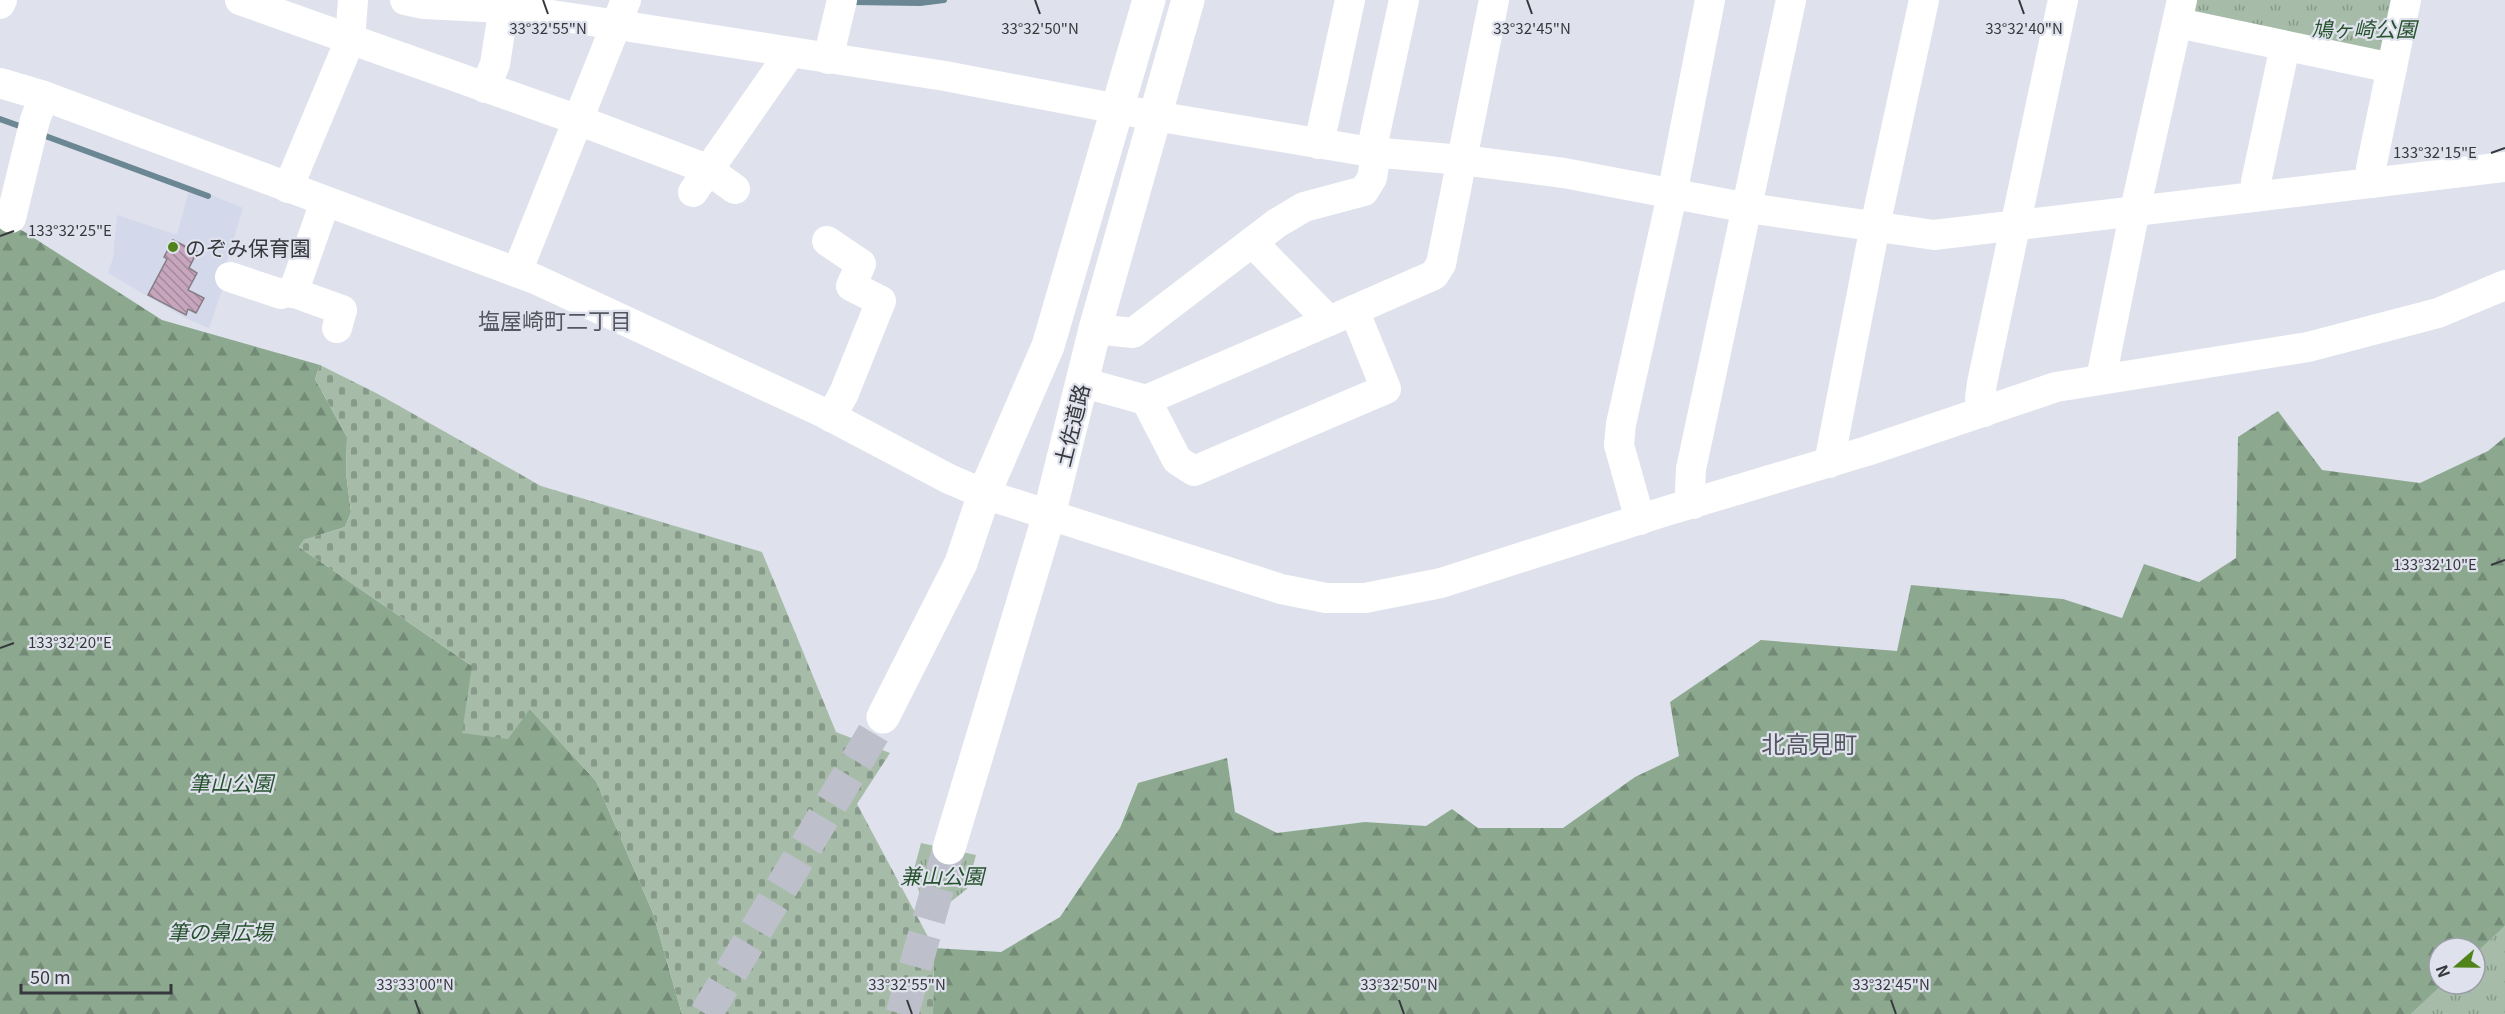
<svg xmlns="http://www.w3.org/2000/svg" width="2505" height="1014" font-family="Georgia,'Noto Sans JP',serif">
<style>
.built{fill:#d3d8ea}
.grass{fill:url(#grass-tufts)}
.forest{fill:url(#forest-firs)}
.cemetery{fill:url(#cemetery-stones)}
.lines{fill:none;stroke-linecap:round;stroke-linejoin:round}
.stream{stroke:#6b8794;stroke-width:6}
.building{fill:url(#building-back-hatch);stroke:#867d83;stroke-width:1.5}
.highway-tunnel{stroke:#bdc0ca;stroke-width:33;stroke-dasharray:33 16;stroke-linecap:butt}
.minor{stroke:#fff;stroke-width:30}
.highway{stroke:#fff;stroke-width:33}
.ticks{fill:none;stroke:#37383d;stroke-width:2}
.poi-dot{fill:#50841a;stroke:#dfe2ed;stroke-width:2}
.labels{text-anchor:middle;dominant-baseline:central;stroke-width:4.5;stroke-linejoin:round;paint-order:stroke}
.park-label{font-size:21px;font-style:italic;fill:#26522d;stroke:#dfe2ed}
.poi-label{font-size:21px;fill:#37383d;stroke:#dfe2ed;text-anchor:start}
.street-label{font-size:21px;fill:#37383d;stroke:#dfe2ed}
.neighbourhood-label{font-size:22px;fill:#545760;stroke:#dfe2ed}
.quarter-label{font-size:24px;fill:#545760;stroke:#dfe2ed}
.ticks-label{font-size:15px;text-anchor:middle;fill:#37383d;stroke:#dfe2ed;stroke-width:4.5;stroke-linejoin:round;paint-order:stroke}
</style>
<defs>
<pattern id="grass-tufts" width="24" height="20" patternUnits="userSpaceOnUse" patternTransform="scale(1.5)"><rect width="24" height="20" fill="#a6bca8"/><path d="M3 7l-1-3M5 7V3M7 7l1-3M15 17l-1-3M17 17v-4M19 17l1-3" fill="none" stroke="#889a8a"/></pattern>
<pattern id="forest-firs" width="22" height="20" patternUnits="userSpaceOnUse" patternTransform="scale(1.5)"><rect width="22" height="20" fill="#8ca98f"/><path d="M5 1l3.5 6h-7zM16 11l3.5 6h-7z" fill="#738b76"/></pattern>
<pattern id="cemetery-stones" width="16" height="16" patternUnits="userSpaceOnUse" patternTransform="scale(1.5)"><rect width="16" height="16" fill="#a6bca8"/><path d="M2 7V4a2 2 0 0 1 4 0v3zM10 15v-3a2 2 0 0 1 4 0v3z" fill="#889a8a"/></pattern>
<pattern id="building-back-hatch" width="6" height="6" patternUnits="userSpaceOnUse" patternTransform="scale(1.5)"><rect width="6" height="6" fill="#c7a6bd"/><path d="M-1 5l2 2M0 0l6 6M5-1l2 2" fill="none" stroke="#a2889b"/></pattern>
</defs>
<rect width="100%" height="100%" fill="#dfe2ed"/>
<path class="built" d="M190,186L243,208L225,268L229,270L209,328L185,318L108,273L113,258L117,215L177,235Z"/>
<g class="grass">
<path d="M2192,0H2400L2386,62L2189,17Z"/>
<path d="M921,843L976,855L967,889L934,915L925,910L913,873Z"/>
<path d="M2505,926V1014H2411L2443,984H2475V954Z"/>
</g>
<g class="forest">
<path d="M0,220L23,231L162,320L320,365L315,379L347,437L346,473L351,512L345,527L304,540L299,547L472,666L530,709L596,781L653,913L682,1014H0Z"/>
<path d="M2278,411L2322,470L2420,483L2488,451L2505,437V926L2475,954V948H2439V984H2443L2411,1014H933L934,948L1001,952L1060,917L1120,828L1138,783L1227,758L1235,812L1277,833L1365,822L1426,826L1452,809L1478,828H1563L1635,777L1679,756L1670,702L1761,640L1897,651L1911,585L2063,599L2122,618L2144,564L2199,582L2236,558L2238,437Z"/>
</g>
<path class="cemetery" d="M320,365L378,394L541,486L762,552L836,732L890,753L857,804L934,948L933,1014H682L653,913L596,781L530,709L508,739L462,733L472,666L299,547L304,540L345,527L351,512L346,473L347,437L315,379Z"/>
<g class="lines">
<g class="stream">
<path d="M852,2L920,3L944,0"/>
<path d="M0,119L25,128"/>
<path d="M40,134L208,196"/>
</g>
</g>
<path class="building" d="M173,240L197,252L189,268L197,273L188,290L204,298L196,313L188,309L186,315L148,295L167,259L164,257Z"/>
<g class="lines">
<g class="highway-tunnel">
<path d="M706,1014L883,717"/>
<path d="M902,1014L949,848"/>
</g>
<g class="minor">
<path d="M240,0L578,120L707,169L735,189"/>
<path d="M405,0L424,4L504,8L618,25L945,76L1155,116L1371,152L1462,160L1564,173L1748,208L1934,235L2505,167"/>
<path d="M0,4L2,0"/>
<path d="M2178,23L2392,68"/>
<path d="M828,59L842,0"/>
<path d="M0,83L44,96L535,279L824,413L949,479L984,494L1281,589L1326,598H1365L1441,583L1663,512L1867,451L2056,387L2308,347L2438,313L2505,285"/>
<path d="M485,88L495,64L505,0"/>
<path d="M1319,144L1350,0"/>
<path d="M1371,152L1404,0"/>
<path d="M2373,183L2371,168L2406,0"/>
<path d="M288,188L350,40L353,0"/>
<path d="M693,192L790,53"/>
<path d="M2258,196L2256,182L2285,46"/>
<path d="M11,218L35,120L44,96"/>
<path d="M827,241L861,264L851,286L881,301L844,393L831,417"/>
<path d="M1252,242L1329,321L1434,275L1441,264L1494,0"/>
<path d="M517,272L626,0"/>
<path d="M230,277L281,294L289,291L342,310L337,328"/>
<path d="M293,293L325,202"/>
<path d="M1095,329L1133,333L1277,223L1304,207L1364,191L1372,178L1376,153"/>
<path d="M2101,379L2135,210L2182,0"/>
<path d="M1081,382L1146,400L1177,460L1194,471L1386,389L1354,310"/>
<path d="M1146,400L1329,321"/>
<path d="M1984,412L1980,398L1982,383L2063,0"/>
<path d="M1829,463L1875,226L1924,0"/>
<path d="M1693,504L1690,490L1691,469L1791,0"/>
<path d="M1640,520L1619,445L1621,424L1672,195L1710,0"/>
</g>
<g class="highway">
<path d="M883,717L961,563L984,494L1048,346L1149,0"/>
<path d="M949,848L1049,515L1095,329L1188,0"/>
</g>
</g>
<path class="ticks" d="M543,0L548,14M1035,0L1040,14M1527,0L1532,14M2019,0L2024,14M2491,153L2505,148M0,236L14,231M2491,565L2505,560M0,648L14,643M415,1000L420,1014M907,1000L912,1014M1399,1000L1404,1014M1891,1000L1896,1014"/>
<circle class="poi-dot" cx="173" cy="247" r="6"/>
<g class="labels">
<g class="park-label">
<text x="2364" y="28">鳩ヶ崎公園</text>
<text x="231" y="782">筆山公園</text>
<text x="942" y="875">兼山公園</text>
<text x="220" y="931">筆の鼻広場</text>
</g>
<g class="poi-label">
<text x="185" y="247">のぞみ保育園</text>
</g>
<g class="street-label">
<text transform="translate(1071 425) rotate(-76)">土佐道路</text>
</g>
<g class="neighbourhood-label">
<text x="555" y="319">塩屋崎町二丁目</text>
</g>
<g class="quarter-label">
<text x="1809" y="742">北高見町</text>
</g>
</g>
<g class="ticks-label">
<text x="548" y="34">33°32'55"N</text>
<text x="1040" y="34">33°32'50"N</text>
<text x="1532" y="34">33°32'45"N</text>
<text x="2024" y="34">33°32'40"N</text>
<text x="2435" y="158">133°32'15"E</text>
<text x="70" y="236">133°32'25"E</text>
<text x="2435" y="570">133°32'10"E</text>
<text x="70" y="648">133°32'20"E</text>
<text x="415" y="990">33°33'00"N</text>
<text x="907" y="990">33°32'55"N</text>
<text x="1399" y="990">33°32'50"N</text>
<text x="1891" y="990">33°32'45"N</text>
</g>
<g transform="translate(2457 966) rotate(250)"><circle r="28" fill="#dfe2ed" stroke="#9c9ea7" stroke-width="1.5"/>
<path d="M0-4.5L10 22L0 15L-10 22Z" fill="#50841a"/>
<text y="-9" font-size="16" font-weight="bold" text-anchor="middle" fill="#37383d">N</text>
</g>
<path d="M21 984v9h150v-9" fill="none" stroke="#37383d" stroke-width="3"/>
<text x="30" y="984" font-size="18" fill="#37383d" stroke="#dfe2ed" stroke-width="4.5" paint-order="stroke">50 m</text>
</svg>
